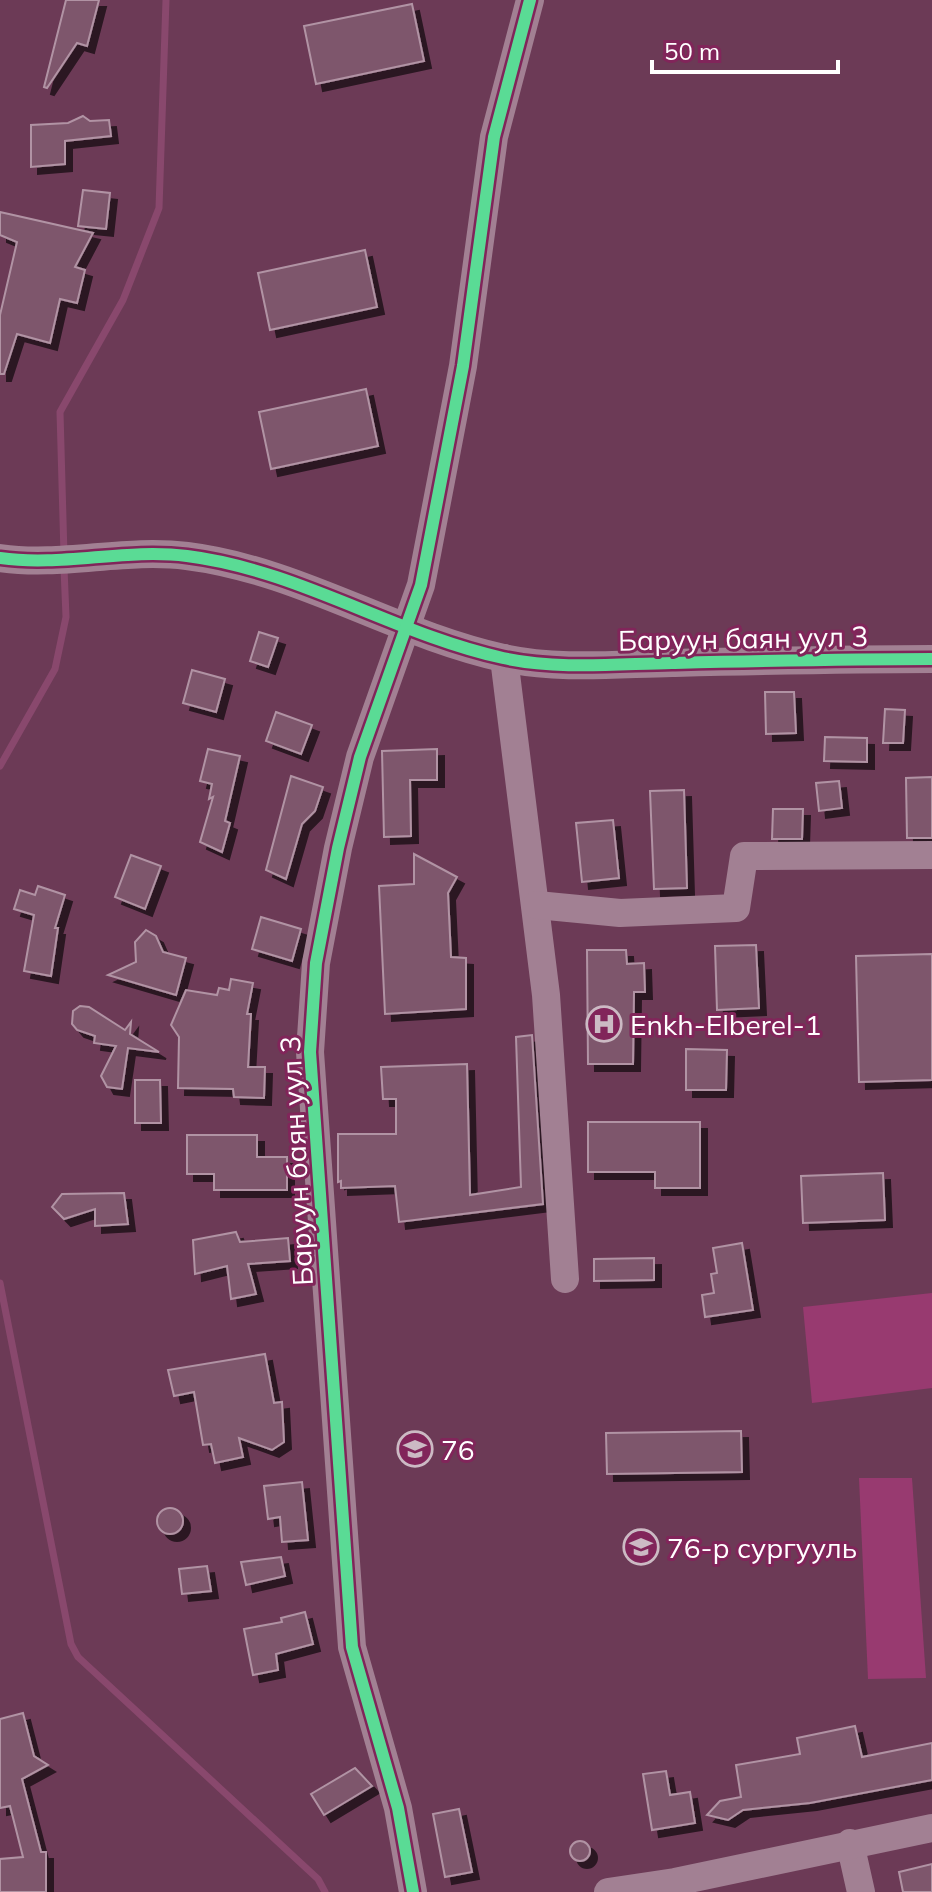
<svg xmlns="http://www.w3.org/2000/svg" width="932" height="1892" font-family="Mulish,sans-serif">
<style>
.green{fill:#983a70}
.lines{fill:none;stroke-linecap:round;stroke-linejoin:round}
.stream{stroke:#89486d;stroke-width:7}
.building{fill:#7e566c;stroke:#b193a4;stroke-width:2;filter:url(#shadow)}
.minor{stroke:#a28093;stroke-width:28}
.cycleway-casing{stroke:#81255a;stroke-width:17}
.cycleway{stroke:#5adb95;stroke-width:12}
.labels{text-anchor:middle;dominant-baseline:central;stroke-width:6;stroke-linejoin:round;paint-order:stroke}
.street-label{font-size:28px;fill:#fff;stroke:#81255a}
.poi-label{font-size:28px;fill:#fff;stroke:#81255a;text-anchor:start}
</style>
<defs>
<filter id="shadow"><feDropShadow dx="7" dy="7" stdDeviation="0" flood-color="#0009"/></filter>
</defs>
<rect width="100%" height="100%" fill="#6c3a56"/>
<g class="green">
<path d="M932,1293V1388L812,1403L803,1307Z"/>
<path d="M859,1478H912L926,1678L868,1679Z"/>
</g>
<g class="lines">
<g class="stream">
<path d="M64,555L60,412L123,300L159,208L166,0"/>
<path d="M0,766L55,669L66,617L64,568"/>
<path d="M0,1283L71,1644L78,1657L318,1879L325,1892"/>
</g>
</g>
<g class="building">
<path d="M66,0H99L87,46L77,43L47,88L44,87Z"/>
<path d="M412,4L424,61L316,84L304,26Z"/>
<path d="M83,116L90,121L109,120L111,136L65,141V164L31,167V125L68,123Z"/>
<path d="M83,190L110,193L106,229L78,226Z"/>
<path d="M0,212L93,233L75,267L85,270L77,303L60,299L50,343L17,334L4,374H0V315L17,242L0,235Z"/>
<path d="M365,250L377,307L270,330L258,273Z"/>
<path d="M366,389L378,446L271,469L259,412Z"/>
<path d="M259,632L278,638L268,667L250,661Z"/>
<path d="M192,670L225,679L216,712L183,703Z"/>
<path d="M765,692H794L796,733L766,734Z"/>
<path d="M885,709L905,710L903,743H883Z"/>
<path d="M276,712L312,725L301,754L266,741Z"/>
<path d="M825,737L867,738V762L824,761Z"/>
<path d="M208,749L240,756L225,821L230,823L222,852L200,842L213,797L209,799L212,784L200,781Z"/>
<path d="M437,749V780H410L411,836L384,837L382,751Z"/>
<path d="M291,776L323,787L315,811L302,824L286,879L266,870Z"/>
<path d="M932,777V838H907L906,778Z"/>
<path d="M839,781L842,808L819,811L816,783Z"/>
<path d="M684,790L687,888L654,889L650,791Z"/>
<path d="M773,809H803L802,839H772Z"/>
<path d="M613,820L619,878L582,882L576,823Z"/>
<path d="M414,854L457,877L448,893L451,957L466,958V1009L385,1014L379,886L414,884Z"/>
<path d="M131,855L161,866L145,909L115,897Z"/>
<path d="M38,886L65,895L55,928H58L51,976L24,971L34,915L14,909L20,890L35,895Z"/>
<path d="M261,917L301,929L292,961L252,949Z"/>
<path d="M146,930L156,936L163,952L186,958L176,995L108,975L136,962L135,942Z"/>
<path d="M756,945L759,1008L717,1010L715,946Z"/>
<path d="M587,950H626L627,964L644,963L645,992H634L633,1064H588Z"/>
<path d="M932,954V1080L859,1082L856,956Z"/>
<path d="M231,979L253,983L247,1014H251L248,1067H265L264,1098L234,1097L233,1089L178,1088L179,1037L171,1025L186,990L217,995L219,988L229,990Z"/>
<path d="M80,1006L89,1007L125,1030L131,1022L130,1034L159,1052L128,1048L122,1089L107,1087L101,1076L116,1046L94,1043L95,1036L77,1030L72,1024L73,1011Z"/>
<path d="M532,1035L543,1204L399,1222L395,1186L341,1188V1181L338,1182V1134H396V1099H383L381,1067L467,1064L470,1195L521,1187L516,1037Z"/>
<path d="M686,1049L727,1050L726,1090H686Z"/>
<path d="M135,1080H160L161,1123H135Z"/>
<path d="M588,1122H700V1188H655V1172H588Z"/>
<path d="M187,1135H257V1157H287V1190H214V1174H187Z"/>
<path d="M883,1173L885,1220L803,1223L801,1176Z"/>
<path d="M124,1193L128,1224L95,1226V1209L64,1219L52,1207L62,1194Z"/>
<path d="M236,1232L240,1242L288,1238L290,1261L248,1264L256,1294L231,1299L227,1266L195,1274L193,1240Z"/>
<path d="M742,1243L753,1310L705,1317L702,1295L714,1293L711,1274L717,1273L713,1248Z"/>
<path d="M654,1258V1280L594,1281V1259Z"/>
<path d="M265,1354L274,1403L282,1402L284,1442L272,1450L239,1438L243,1457L215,1463L211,1444L203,1445L194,1392L174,1396L168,1370Z"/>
<path d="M741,1431L742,1472L607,1474L606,1433Z"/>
<path d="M302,1482L308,1540L282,1542L280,1517L268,1519L264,1486Z"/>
<circle cx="170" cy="1521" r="13"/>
<path d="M281,1557L285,1576L246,1585L241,1562Z"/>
<path d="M207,1566L211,1591L182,1594L179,1569Z"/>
<path d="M305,1612L313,1644L276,1654L278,1670L253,1675L244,1629L282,1622L281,1618Z"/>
<path d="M23,1713L34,1756L48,1765L22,1779L41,1852H46V1892H0V1859L23,1857L10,1806L0,1808V1719Z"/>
<path d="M855,1726L862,1757L932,1743V1780L810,1803L743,1810L728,1820L707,1815L720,1801L741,1797L736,1765L800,1754L797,1738Z"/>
<path d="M355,1768L372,1786L324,1815L311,1794Z"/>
<path d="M666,1771L670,1795L690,1792L695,1823L652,1830L643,1774Z"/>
<path d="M459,1809L472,1872L445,1877L433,1814Z"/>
<circle cx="580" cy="1851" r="10"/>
<path d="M932,1864V1892H903L899,1872Z"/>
</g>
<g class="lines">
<g class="minor">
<path d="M0,558C62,567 125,548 187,556C299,570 394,634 503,658C558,670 616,664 672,663C759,661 845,659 932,659"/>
<path d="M504,658L546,995L565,1279"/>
<path d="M537,905L620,913L736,908L744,856L932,855"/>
<path d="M850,1843L861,1892"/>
<path d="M413,1892L398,1808L352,1647L310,1052L316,963L338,848L360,757L421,585L463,366L494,137L530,0"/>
<path d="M608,1892L675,1882L932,1828"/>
</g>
<defs>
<g id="cycleway">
<path d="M0,558C62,567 125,548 187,556C299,570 394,634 503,658C558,670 616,664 672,663C759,661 845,659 932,659"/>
<path d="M413,1892L398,1808L352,1647L310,1052L316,963L338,848L360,757L421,585L463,366L494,137L530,0"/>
</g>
</defs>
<use href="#cycleway" class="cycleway-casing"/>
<use href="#cycleway" class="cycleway"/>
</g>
<defs>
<symbol id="hospital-ring" viewBox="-11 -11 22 22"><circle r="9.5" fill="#81255a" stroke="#ccbac4" stroke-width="1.5"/><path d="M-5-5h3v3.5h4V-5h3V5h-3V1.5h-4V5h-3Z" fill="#ccbac4"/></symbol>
<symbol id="school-ring" viewBox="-11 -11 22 22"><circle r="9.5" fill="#81255a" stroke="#ccbac4" stroke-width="1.5"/><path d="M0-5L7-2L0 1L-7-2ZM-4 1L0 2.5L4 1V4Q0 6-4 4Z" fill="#ccbac4"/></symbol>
</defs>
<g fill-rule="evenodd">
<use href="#hospital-ring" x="584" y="1004" width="40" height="40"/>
<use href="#school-ring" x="395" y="1429" width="40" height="40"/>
<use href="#school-ring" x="621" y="1527" width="40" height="40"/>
</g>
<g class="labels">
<g class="street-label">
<text transform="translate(743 638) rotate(-1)">Баруун баян уул 3</text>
<text transform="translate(296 1161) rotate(-93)">Баруун баян уул 3</text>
</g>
<g class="poi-label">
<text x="630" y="1024">Enkh-Elberel-1</text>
<text x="441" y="1449">76</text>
<text x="667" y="1547">76-р сургууль</text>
</g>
</g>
<path d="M652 60v12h186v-12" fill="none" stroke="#ffffff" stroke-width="4"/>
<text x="664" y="60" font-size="24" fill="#ffffff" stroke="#81255a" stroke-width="6" paint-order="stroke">50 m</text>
</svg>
